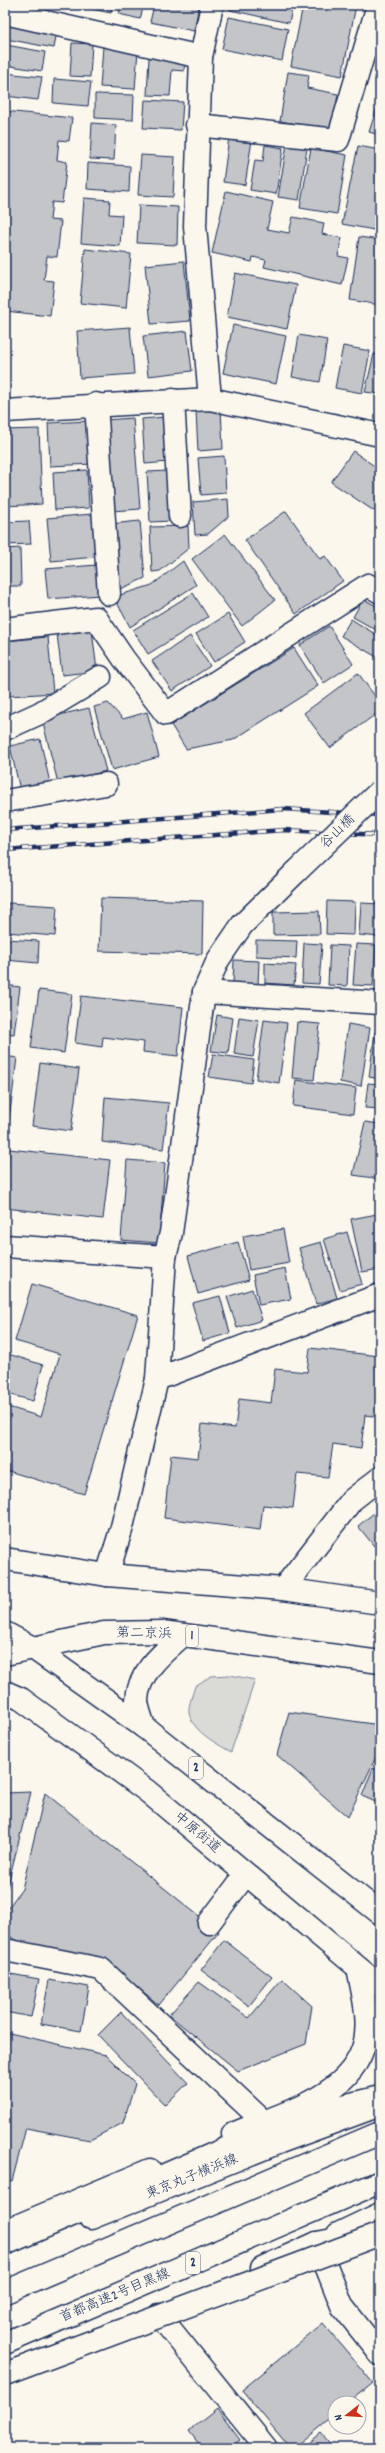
<svg xmlns="http://www.w3.org/2000/svg" width="385" height="2453" font-family="Dekko,'Klee One',sans-serif">
<style>
.green{fill:#dadad7;stroke:#7a849a}
.building{fill:#c3c5c9;stroke:#1b2f5e}
.lines{fill:none;stroke-linecap:round;stroke-linejoin:round}
.minor-casing{stroke:#1b2f5e;stroke-width:25}
.major-casing{stroke:#1b2f5e;stroke-width:25}
.highway-casing{stroke:#1b2f5e;stroke-width:25}
.minor{stroke:#fbf7ec;stroke-width:22}
.major{stroke:#fbf7ec;stroke-width:22}
.highway{stroke:#fbf7ec;stroke-width:22}
.rail-casing{stroke:#1b2f5e;stroke-width:4.5}
.rail{stroke:#fbf7ec;stroke-width:3;stroke-dasharray:9;stroke-linecap:butt}
.minor-bridge-casing{stroke:#1b2f5e;stroke-width:25;stroke-linecap:butt}
.highway-bridge-casing{stroke:#1b2f5e;stroke-width:25;stroke-linecap:butt}
.minor-bridge{stroke:#fbf7ec;stroke-width:22}
.highway-bridge{stroke:#fbf7ec;stroke-width:22}
.labels{text-anchor:middle;dominant-baseline:central;stroke-width:3.5;stroke-linejoin:round;paint-order:stroke}
.shield{fill:#fbf7ec;stroke:#5e6b89;stroke-width:1}
.shield-label{font-size:13px;font-weight:bold;fill:#1b2f5e}
.street-label{font-size:14px;fill:#1b2f5e;stroke:#fbf7ec}
</style>
<rect width="100%" height="100%" fill="#fbf7ec"/>
<filter id="ink" filterUnits="userSpaceOnUse"><feTurbulence type="fractalNoise" baseFrequency=".025" numOctaves="2"/><feDisplacementMap in="SourceGraphic" scale="8" xChannelSelector="R" yChannelSelector="G"/><feConvolveMatrix kernelMatrix="1 2 1 2 8 2 1 2 1" color-interpolation-filters="sRGB"/></filter>
<g filter="url(#ink)">
<path class="green" d="M230,1675L255,1680L231,1752C216,1743 187,1729 189,1708C190,1701 193,1693 195,1686L211,1676Z"/>
<g class="building">
<path d="M91,5H112L111,13L91,9Z"/>
<path d="M121,5H144L140,19L119,14Z"/>
<path d="M154,5H199L194,31L150,22Z"/>
<path d="M231,5H293L289,23L230,10Z"/>
<path d="M303,5H356L342,76L291,66Z"/>
<path d="M229,17L288,29L282,61L222,49Z"/>
<path d="M10,21L57,31L54,48L6,39Z"/>
<path d="M72,43L92,44L90,77L70,76Z"/>
<path d="M6,45L45,52L42,71L5,65Z"/>
<path d="M103,47L138,50L135,89L100,87Z"/>
<path d="M149,57L185,59L184,71L172,70L170,96L147,95Z"/>
<path d="M288,72L309,75L307,88L338,94L332,130L280,121Z"/>
<path d="M5,73L42,77L38,100L5,96Z"/>
<path d="M54,79L91,82L88,106L53,103Z"/>
<path d="M95,94L134,95L133,120L95,118Z"/>
<path d="M380,98V135L369,132Z"/>
<path d="M145,100L183,102L181,130L143,128Z"/>
<path d="M5,111L72,118L69,141L59,140L57,160L67,162L62,203L52,202L50,220L61,221L57,257L47,256L44,280L54,281L50,316L5,311Z"/>
<path d="M92,123L116,125L114,160L90,159Z"/>
<path d="M229,137L252,140L245,185L223,182Z"/>
<path d="M287,144L307,148L299,200L278,197Z"/>
<path d="M265,145L283,148L276,194L250,190L255,160L263,161Z"/>
<path d="M358,146L380,150V199L374,230L342,224Z"/>
<path d="M311,148L347,155L337,214L300,208Z"/>
<path d="M141,155L175,157L173,197L138,195Z"/>
<path d="M88,163L130,166L129,192L87,189Z"/>
<path d="M226,191L273,202L267,229L289,233L293,217L324,223L322,234L342,238L338,256L348,258L342,285L264,267L266,260L253,257L252,262L212,253Z"/>
<path d="M84,198L110,200L109,214L122,215L120,246L81,243Z"/>
<path d="M139,205L178,207L177,245L137,243Z"/>
<path d="M359,237L380,240V305L350,300Z"/>
<path d="M85,249L131,254L126,308L80,303Z"/>
<path d="M184,261L190,321L151,324L145,265Z"/>
<path d="M235,273L296,285L287,329L227,317Z"/>
<path d="M233,325L286,336L276,384L223,373Z"/>
<path d="M130,327L134,374L80,378L77,331Z"/>
<path d="M187,331L192,371L148,376L143,336Z"/>
<path d="M299,335L327,340L320,382L292,377Z"/>
<path d="M343,346L370,351L362,393L335,388Z"/>
<path d="M374,354L380,355V394L365,392Z"/>
<path d="M221,410L223,449L198,451L196,411Z"/>
<path d="M165,417L169,462L145,464L142,419Z"/>
<path d="M133,418L140,509L112,511L105,420Z"/>
<path d="M91,421L93,464L50,466L48,423Z"/>
<path d="M39,429L42,504L5,506V430Z"/>
<path d="M353,451L380,470V503L374,511L331,482Z"/>
<path d="M224,456L226,493L201,495L198,458Z"/>
<path d="M87,470L89,508L55,510L53,472Z"/>
<path d="M168,471L171,521L150,522L147,472Z"/>
<path d="M228,499L229,516L208,534L195,535L193,502Z"/>
<path d="M286,511L320,559L325,556L343,581L296,614L245,540Z"/>
<path d="M92,514L96,557L51,561L47,518Z"/>
<path d="M29,521L31,544L5,545V522Z"/>
<path d="M140,521L145,578L116,591L111,524Z"/>
<path d="M188,526L189,548L160,571L152,572L150,527Z"/>
<path d="M225,534L275,600L242,626L192,559Z"/>
<path d="M20,548L21,586H5V549Z"/>
<path d="M183,561L196,585L130,627L114,597L152,585Z"/>
<path d="M97,565L100,595L48,599L45,569Z"/>
<path d="M193,593L208,617L148,654L133,630Z"/>
<path d="M363,599L380,608V632L353,617Z"/>
<path d="M228,614L245,642L214,662L196,634Z"/>
<path d="M351,619L380,637V659L341,636Z"/>
<path d="M329,626L353,664L324,683L300,645Z"/>
<path d="M92,630L97,671L62,675L57,634Z"/>
<path d="M190,636L210,666L172,691L152,661Z"/>
<path d="M48,637L53,693L9,696L5,641Z"/>
<path d="M294,648L318,686L233,740L186,749L171,725Z"/>
<path d="M358,673L380,703V711L330,748L304,713Z"/>
<path d="M108,703L123,719L147,712L159,757L112,770L94,707Z"/>
<path d="M89,708L106,771L58,783L42,719Z"/>
<path d="M40,739L50,783L20,790L10,746Z"/>
<path d="M101,898L203,901L202,954L99,951Z"/>
<path d="M327,901L355,902L354,935L326,934Z"/>
<path d="M8,903L57,906L55,936L6,932Z"/>
<path d="M361,903L380,904V937L359,935Z"/>
<path d="M319,911L320,934L273,935V912Z"/>
<path d="M5,939L39,941L38,963L5,960Z"/>
<path d="M256,940L297,941L296,958L256,956Z"/>
<path d="M304,943L322,944L319,984L302,983Z"/>
<path d="M356,944L376,945L373,986L353,985Z"/>
<path d="M330,945L349,946L347,986L328,985Z"/>
<path d="M234,960L259,961L258,985L233,983Z"/>
<path d="M265,963L296,965L294,985L265,983Z"/>
<path d="M5,985L20,987L14,1034L5,1033Z"/>
<path d="M39,990L72,994L64,1053L31,1048Z"/>
<path d="M81,996L183,1007L178,1056L143,1052L144,1042L103,1037L102,1047L75,1043Z"/>
<path d="M217,1015L233,1018L228,1053L211,1051Z"/>
<path d="M239,1017L259,1020L253,1057L234,1054Z"/>
<path d="M264,1020L287,1023L279,1083L256,1079Z"/>
<path d="M297,1022L320,1024L314,1080L292,1078Z"/>
<path d="M348,1024L370,1028L361,1086L340,1082Z"/>
<path d="M375,1032L380,1033V1079L369,1077Z"/>
<path d="M213,1054L254,1060L251,1083L209,1077Z"/>
<path d="M5,1056L17,1058L9,1120L5,1119Z"/>
<path d="M40,1063L79,1069L71,1131L32,1126Z"/>
<path d="M296,1080L356,1088L353,1114L293,1106Z"/>
<path d="M368,1083L380,1084V1109L365,1108Z"/>
<path d="M105,1097L169,1103L163,1149L102,1142Z"/>
<path d="M365,1122L380,1124V1179L353,1175Z"/>
<path d="M9,1149L110,1160L103,1219L5,1208Z"/>
<path d="M127,1160L165,1163L159,1243L121,1240Z"/>
<path d="M377,1214L380,1228V1269L362,1272L351,1219Z"/>
<path d="M283,1229L289,1263L249,1270L243,1236Z"/>
<path d="M347,1232L362,1284L340,1290L324,1239Z"/>
<path d="M238,1242L249,1280L198,1294L188,1256Z"/>
<path d="M321,1242L337,1298L316,1304L299,1248Z"/>
<path d="M285,1268L291,1299L259,1305L253,1275Z"/>
<path d="M32,1284L138,1315L84,1494L5,1470V1406L41,1417L60,1354L15,1341Z"/>
<path d="M252,1289L262,1320L237,1328L227,1297Z"/>
<path d="M220,1296L230,1333L203,1341L192,1303Z"/>
<path d="M310,1348L380,1356V1417L365,1415L361,1448L333,1444L328,1477L297,1474L293,1508L263,1505L260,1530L164,1518L171,1455L198,1458L202,1424L235,1428L239,1399L271,1403L275,1369L307,1372Z"/>
<path d="M5,1353L43,1365L33,1401L5,1393Z"/>
<path d="M380,1508V1542L374,1546L358,1526Z"/>
<path d="M289,1712L380,1725V1748L348,1817L277,1755Z"/>
<path d="M373,1768L380,1771V1804L362,1796Z"/>
<path d="M31,1792L7,1888L5,1887V1793Z"/>
<path d="M45,1793L219,1932L159,2005L110,1964L25,1948L5,1932V1912L22,1889Z"/>
<path d="M224,1940L272,1977L249,2006L201,1970Z"/>
<path d="M5,1973L39,1979L31,2017L5,2012Z"/>
<path d="M282,1979L312,2006L306,2044L238,2071L169,2015L199,1982L249,2018Z"/>
<path d="M49,1980L89,1987L81,2031L41,2024Z"/>
<path d="M121,2012L188,2083L165,2105L98,2035Z"/>
<path d="M5,2032L106,2055L135,2084L123,2123L90,2140L26,2128L12,2181L5,2180Z"/>
<path d="M323,2323L373,2383L349,2403H335V2415L295,2448H290L242,2390Z"/>
<path d="M217,2409L240,2440L230,2448H202L189,2431Z"/>
<path d="M321,2433L334,2448H303Z"/>
</g>
<g class="lines">
<defs>
<g id="minor">
<path d="M5,13L201,57"/>
<path d="M197,125L338,140L378,5"/>
<path d="M210,399L195,226L201,57L212,5"/>
<path d="M173,400L180,516"/>
<path d="M96,404L109,594"/>
<path d="M5,411L210,399L380,435"/>
<path d="M5,629L96,618L124,659L166,714L368,585L380,592"/>
<path d="M5,729L40,713L100,677"/>
<path d="M5,801L106,784"/>
<path d="M204,992L380,1003"/>
<path d="M5,1246L165,1257"/>
<path d="M157,1379L380,1295"/>
<path d="M107,1575L122,1527L157,1379L165,1257L171,1233L204,992L218,960L242,925L296,872"/>
<path d="M283,1589L352,1500L380,1478"/>
<path d="M209,1923L246,1874"/>
<path d="M5,1950L101,1969L263,2121"/>
<path d="M317,2243L342,2306L380,2354"/>
<path d="M159,2315L266,2448"/>
</g>
<g id="major">
<path d="M5,1633L33,1648L144,1727L380,1913"/>
<path d="M5,1692L21,1699L147,1791L380,1986"/>
<path d="M144,1727C142,1719 137,1708 137,1700C138,1672 164,1652 183,1635"/>
<path d="M233,2134C279,2114 353,2097 365,2041C370,2017 362,1991 358,1968"/>
<path d="M91,2218L280,2142L380,2105"/>
<path d="M5,2231L150,2170"/>
<path d="M338,2234L380,2214"/>
<path d="M262,2268L317,2243L359,2235"/>
</g>
<g id="highway">
<path d="M5,1559L107,1575L283,1589L380,1603"/>
<path d="M5,1654L104,1633L162,1632L380,1662"/>
<path d="M5,2244L255,2136L327,2110L380,2097"/>
<path d="M5,2292L380,2133"/>
<path d="M5,2343L380,2182"/>
</g>
</defs>
<use href="#minor" class="minor-casing"/>
<use href="#major" class="major-casing"/>
<use href="#highway" class="highway-casing"/>
<use href="#minor" class="minor"/>
<use href="#major" class="major"/>
<use href="#highway" class="highway"/>
<defs>
<g id="rail">
<path d="M5,830L283,809L380,815"/>
<path d="M5,850L284,830L380,835"/>
</g>
</defs>
<use href="#rail" class="rail-casing"/>
<use href="#rail" class="rail"/>
<defs>
<path id="minor-bridge" d="M296,872L380,791"/>
<path id="highway-bridge" d="M5,2374L380,2234"/>
</defs>
<use href="#minor-bridge" class="minor-bridge-casing"/>
<use href="#highway-bridge" class="highway-bridge-casing"/>
<use href="#minor-bridge" class="minor-bridge"/>
<use href="#highway-bridge" class="highway-bridge"/>
</g>
</g>
<g class="labels">
<g class="shield">
<rect x="186" y="1625" width="12" height="22" rx="3"/>
<rect x="189" y="1757" width="14" height="22" rx="3"/>
<rect x="186" y="2252" width="14" height="22" rx="3"/>
</g>
<g class="shield-label">
<text x="192" y="1636">1</text>
<text x="196" y="1768">2</text>
<text x="193" y="2263">2</text>
</g>
<g class="street-label">
<text transform="translate(338 832) rotate(-44)">谷山橋</text>
<text transform="translate(144 1634) rotate(1)">第二京浜</text>
<text transform="translate(197 1833) rotate(40)">中原街道</text>
<text transform="translate(192 2177) rotate(-22)">東京丸子横浜線</text>
<text transform="translate(115 2296) rotate(-23)">首都高速2号目黒線</text>
</g>
</g>
<rect width="385" height="2453" fill="none" stroke="#fbf7ec" stroke-width="20"/>
<rect x="10" y="10" width="365" height="2433" fill="none" stroke="#1b2f5e" stroke-width="1.5" filter="url(#ink)"/>
<g transform="translate(347 2415) rotate(253)"><circle r="19" fill="#fbf7ec" stroke="#a1a7b3"/>
<path d="M0-3L7 15L0 10L-7 15Z" fill="#c8321e"/>
<text y="-6" font-size="11" font-weight="bold" text-anchor="middle" fill="#1b2f5e">N</text>
</g>
</svg>
